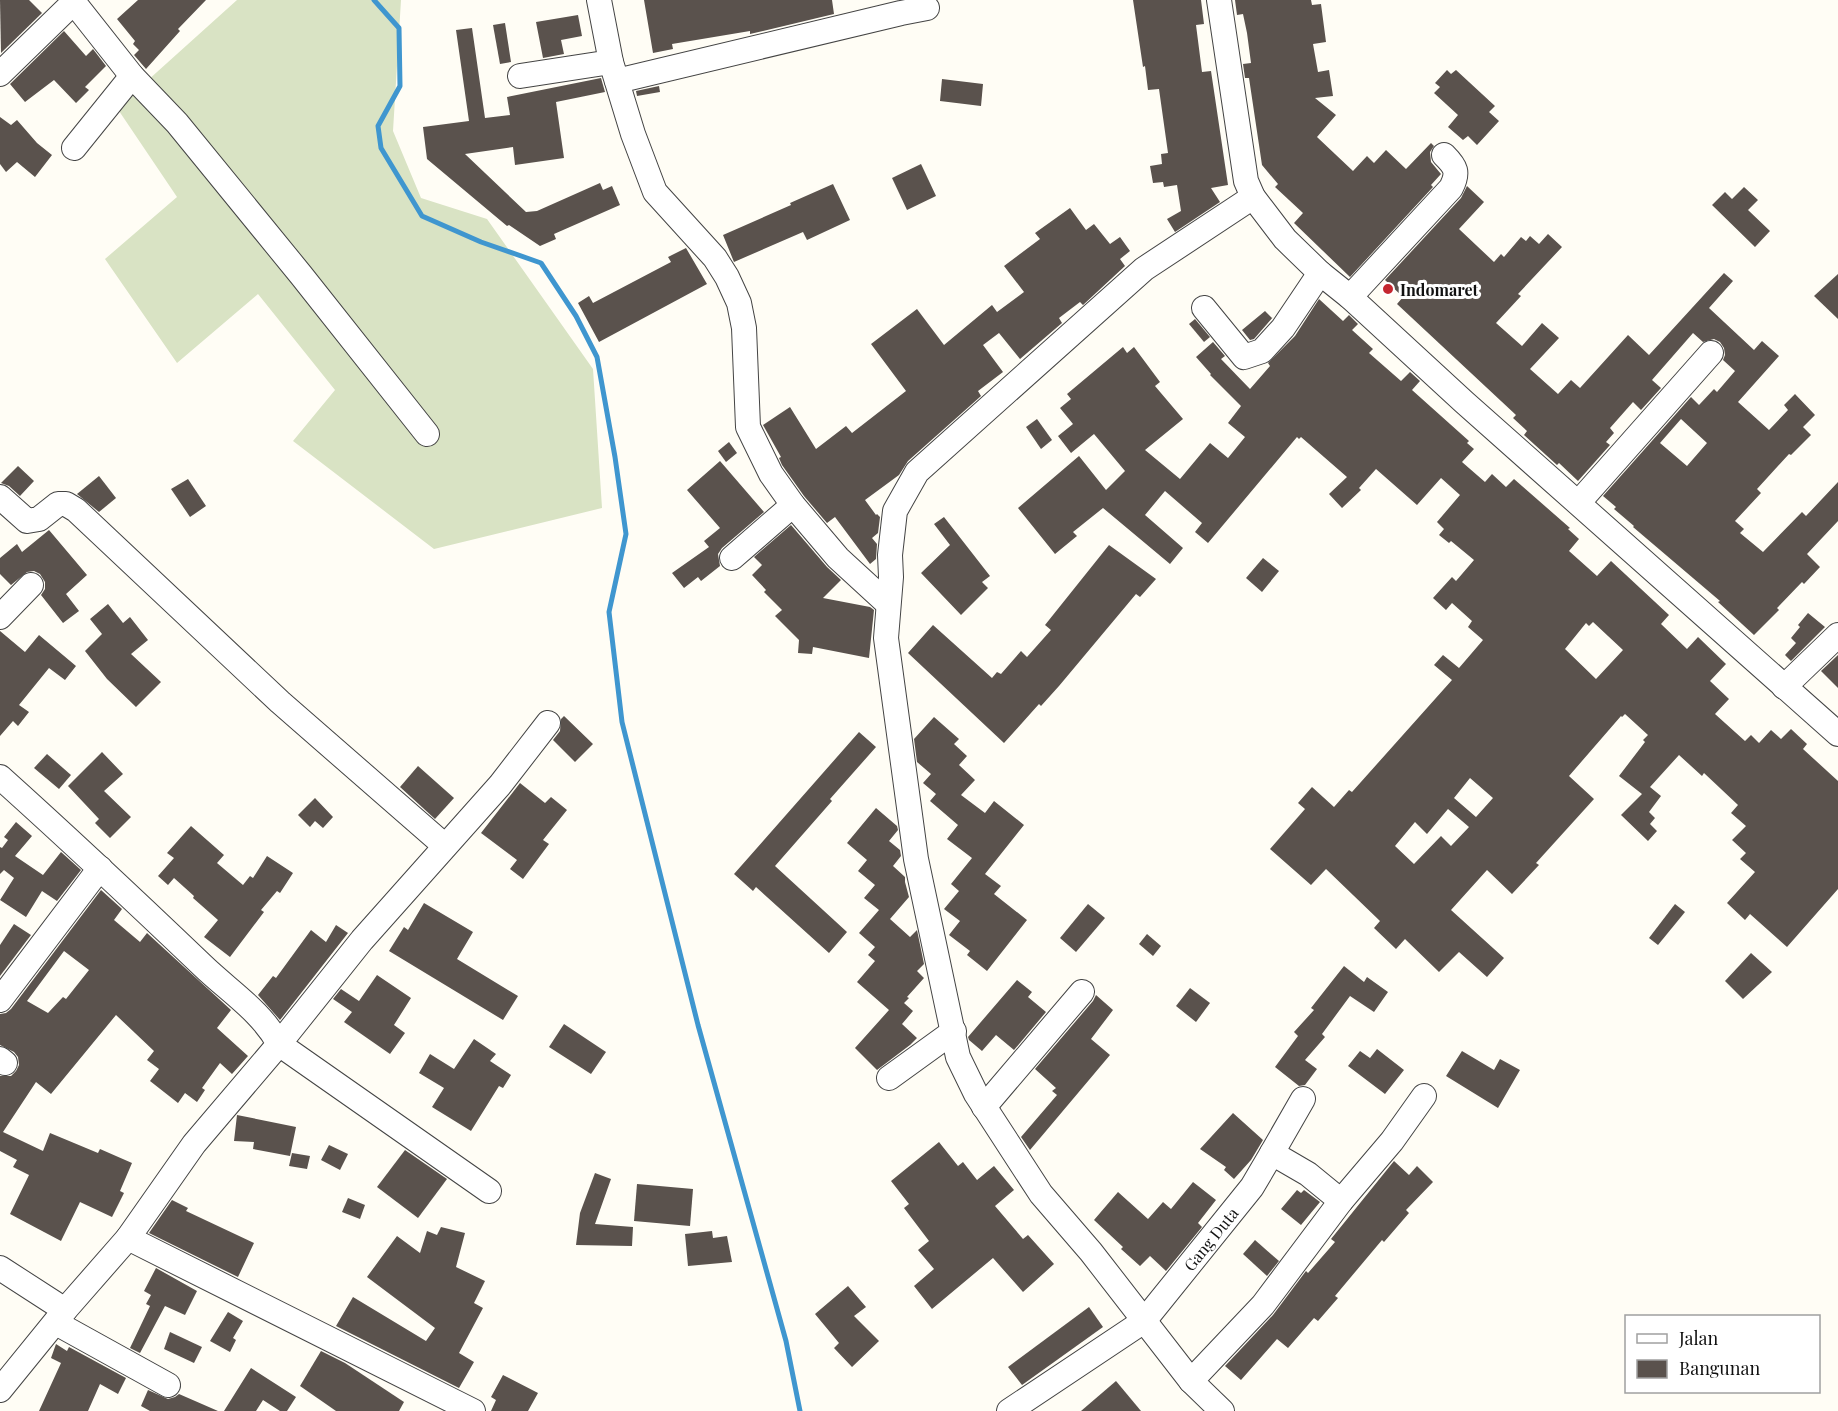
<svg xmlns="http://www.w3.org/2000/svg" width="1838" height="1411" font-family="'Playfair Display',serif">
<style>
.cemetery{fill:#d9e3c4}
.lines{fill:none;stroke-linecap:round;stroke-linejoin:round}
.stream{stroke:#3f96cf;stroke-width:5}
.building{fill:#5a524d;fill-rule:evenodd}
.minor-casing{stroke:#444;stroke-width:26}
.minor{stroke:#fff;stroke-width:24}
.poi-dot{fill:#c4262e;stroke:#fff;stroke-width:2}
.labels{text-anchor:middle;dominant-baseline:central;stroke-width:6;stroke-linejoin:round;paint-order:stroke}
.poi-label{font-size:16px;font-weight:bold;fill:#111;stroke:#fff;text-anchor:start}
.street-label{font-size:16px;fill:#111;stroke:#fff}
</style>
<rect width="100%" height="100%" fill="#fffdf5"/>
<path class="cemetery" d="M237,0H401L393,131L421,198L487,219L593,369L602,508L434,549L293,441L335,390L258,294L177,363L105,259L177,197L117,108Z"/>
<g class="lines">
<path class="stream" d="M374,0L399,28L400,86L378,126L381,148L422,216L481,242L541,263L576,316L597,357L615,457L626,534L609,612L622,722L698,1025L786,1341L800,1411"/>
</g>
<g class="building">
<path d="M0,0H29L42,13L1,53Z"/>
<path d="M138,0H206L178,29L180,31L146,69L134,55L139,50L133,44L135,41L117,19Z"/>
<path d="M644,0H832L834,14L750,34V31L672,44L673,49L653,53Z"/>
<path d="M1133,0H1201L1204,24L1196,25L1202,72L1211,71L1228,185L1211,188L1220,202L1175,232L1167,219L1181,211L1177,185L1164,187L1163,182L1153,183L1150,166L1162,164L1161,154L1168,153L1159,89L1148,90L1145,66L1143,67Z"/>
<path d="M1235,0H1311L1312,5L1321,4L1326,42L1313,44L1318,72L1329,70L1333,96L1315,98L1336,115L1317,137L1353,171L1367,156L1374,163L1386,150L1406,169L1431,143L1434,146L1430,152L1431,162L1441,174L1431,185L1433,187L1350,277L1294,223L1303,213L1275,187L1278,184L1262,165L1249,78H1245L1243,64L1251,63L1247,33L1243,14L1237,15Z"/>
<path d="M578,15L582,36L561,40L564,54L543,58L536,22Z"/>
<path d="M505,23L511,62L500,64L493,25Z"/>
<path d="M472,28L485,118L510,115L507,97L601,78L605,92L556,102L564,158L515,165L513,147L465,154L526,212L537,211L600,183L603,190L612,186L620,205L554,234L556,239L540,246L509,225L507,226L427,159L423,127L469,121L456,30Z"/>
<path d="M64,31L86,56L93,49L106,66L85,87L89,90L76,103L54,80L25,102L10,84Z"/>
<path d="M1447,70L1451,74L1456,70L1495,106L1489,112L1499,121L1477,145L1468,136L1463,140L1448,127L1458,115L1434,93L1440,87L1435,83Z"/>
<path d="M942,79L983,84L981,106L940,101Z"/>
<path d="M659,86L660,92L637,96L636,91Z"/>
<path d="M0,117L11,125L17,120L37,143L52,155L35,177L17,162L6,172L0,164Z"/>
<path d="M921,164L936,196L907,210L892,178Z"/>
<path d="M833,184L850,220L807,240L803,232L734,262L723,235L791,205L790,203Z"/>
<path d="M1467,186L1484,202L1459,229L1494,262L1501,254L1504,257L1521,237L1526,241L1530,236L1539,244L1548,234L1562,247L1518,294L1521,296L1496,323L1522,346L1542,323L1559,338L1530,369L1558,394L1571,380L1580,388L1628,335L1649,355L1724,273L1733,281L1709,308L1754,350L1762,341L1779,356L1738,402L1769,430L1788,410L1784,405L1795,394L1815,415L1803,427L1811,435L1791,455L1789,454L1757,489L1761,493L1735,521L1744,529L1740,533L1763,552L1802,512L1806,516L1838,482V521L1807,554L1820,567L1804,584L1802,582L1777,608L1779,610L1754,635L1718,602L1720,601L1633,527L1634,526L1614,509L1616,507L1603,496L1691,397L1699,405L1714,389L1717,392L1735,371L1723,360L1725,355L1724,348L1720,342L1714,339L1703,342L1693,333L1652,380L1661,388L1641,410L1633,402L1610,428L1614,433L1606,442L1610,445L1578,481L1559,463L1557,465L1524,435L1527,431L1513,418L1516,415L1397,304L1403,297L1385,280L1461,198ZM1681,419L1707,443L1687,466L1660,443Z"/>
<path d="M1744,187L1758,200L1748,210L1770,231L1755,247L1712,205L1725,192L1732,199Z"/>
<path d="M1070,208L1086,230L1094,224L1110,244L1120,237L1130,251L1120,259L1125,266L1083,305L1080,302L1059,318L1062,323L1020,359L999,333L983,345L1003,372L978,391L981,396L908,461L899,475L865,500L876,515L877,514L880,517L878,533L872,538L877,544L876,559L870,564L835,517L827,523L804,496L782,465L779,458L781,457L763,425L790,407L816,449L846,426L852,433L906,391L871,344L917,309L944,345L992,305L997,312L1024,292L1004,266L1040,239L1035,233Z"/>
<path d="M686,248L707,284L599,342L578,303L589,296L593,303L671,262L668,257Z"/>
<path d="M1838,274V319L1814,296Z"/>
<path d="M1319,299L1343,321L1349,315L1358,324L1352,330L1373,349L1369,353L1401,381L1410,372L1420,381L1412,390L1469,441L1467,443L1474,449L1462,462L1485,482L1492,474L1506,487L1514,479L1570,528L1568,529L1579,539L1569,551L1597,576L1611,561L1669,615L1661,624L1687,649L1698,637L1726,664L1710,681L1729,699L1715,714L1745,741L1751,735L1759,743L1771,730L1781,739L1791,729L1807,744L1803,749L1838,781V889L1787,947L1750,914L1745,920L1727,903L1755,872L1740,859L1746,853L1732,840L1746,826L1731,813L1738,805L1704,773L1702,776L1679,755L1650,787L1661,796L1649,812L1655,818L1650,824L1657,831L1648,841L1621,815L1642,794L1619,776L1645,742L1643,740L1648,735L1625,714L1622,717L1621,716L1569,776L1594,799L1536,863L1539,865L1512,894L1487,870L1451,910L1504,958L1487,977L1459,952L1439,972L1405,939L1396,949L1374,928L1380,921L1326,869L1311,885L1270,849L1305,809L1298,803L1312,787L1334,807L1349,790L1352,792L1452,680L1434,665L1443,655L1459,668L1483,640L1468,627L1472,621L1452,603L1446,610L1433,598L1452,577L1456,581L1474,560L1451,541L1449,543L1439,535L1444,529L1437,522L1460,495L1441,478L1417,505L1376,469L1359,488L1361,490L1342,508L1329,494L1347,477L1301,437L1299,439L1297,437L1208,543L1195,532L1202,523L1165,491L1145,515L1183,548L1170,564L1103,508L1073,532L1077,536L1055,554L1018,508L1079,456L1106,490L1125,471L1094,434L1071,453L1058,436L1073,424L1060,408L1071,399L1067,394L1123,347L1127,353L1134,347L1160,382L1155,386L1183,419L1145,450L1180,479L1210,443L1228,458L1245,437L1228,423L1241,406L1210,375L1211,374L1196,357L1213,342L1225,356L1221,359L1250,389L1270,366L1268,363L1295,336ZM1593,622L1623,650L1596,679L1565,649L1586,623L1589,626ZM1470,778L1493,798L1476,817L1454,798ZM1448,809L1469,827L1451,846L1441,836L1414,864L1395,846L1415,822L1427,834Z"/>
<path d="M1265,311L1272,318L1273,317L1254,339L1250,340L1242,330Z"/>
<path d="M1195,319L1210,337L1204,342L1189,324Z"/>
<path d="M1037,419L1052,440L1041,449L1026,427Z"/>
<path d="M729,442L737,453L726,462L718,451Z"/>
<path d="M720,461L764,512L722,548L718,554L720,566L701,581L698,577L684,588L672,573L709,547L704,541L720,528L687,490Z"/>
<path d="M18,466L34,481L20,496L9,486L1,483Z"/>
<path d="M99,476L116,498L99,512L77,494Z"/>
<path d="M188,479L206,506L190,517L171,489Z"/>
<path d="M944,517L990,576L982,582L988,588L961,615L921,573L950,545L934,524Z"/>
<path d="M791,525L827,567L841,580L823,598L870,607L874,610L869,658L813,647L812,654L798,653L799,640L775,616L782,610L764,592L766,590L752,575L762,565L754,557Z"/>
<path d="M49,530L87,575L66,594L79,611L63,623L41,595L45,589V582L40,574L34,571L27,572L11,585L0,574V558L17,544L22,552Z"/>
<path d="M1109,545L1156,579L1140,597L1136,594L1059,686L1041,706L1039,704L1004,743L908,653L933,625L992,678L997,672L1001,674L1021,651L1027,657L1051,630L1045,625Z"/>
<path d="M1263,558L1279,571L1262,592L1246,578Z"/>
<path d="M108,604L123,623L130,617L148,640L131,654L161,682L136,707L107,679L85,651L102,634L90,619Z"/>
<path d="M1808,613L1825,627L1791,661L1785,655L1796,643L1791,638L1800,627L1798,625Z"/>
<path d="M0,631L25,652L39,635L76,666L65,680L49,668L19,705L29,712L18,726L13,721L0,736Z"/>
<path d="M1838,655V688L1821,671Z"/>
<path d="M564,716L593,744L575,762L553,740L560,731L561,719Z"/>
<path d="M934,717L959,739L954,744L967,756L959,765L975,780L961,795L985,813L994,801L1024,825L985,874L1001,886L994,894L1027,920L987,971L967,955L970,951L949,935L960,921L944,909L959,891L951,884L972,858L947,839L958,825L930,801L936,794L923,783L931,774L917,762L914,739Z"/>
<path d="M859,732L876,747L830,799L832,801L775,866L847,932L829,953L756,887L753,891L734,874Z"/>
<path d="M102,752L123,774L104,791L131,817L110,838L95,823L99,819L68,786Z"/>
<path d="M47,754L71,775L59,789L34,768Z"/>
<path d="M418,766L454,798L435,819L400,787Z"/>
<path d="M520,783L545,803L551,797L567,810L543,840L549,844L523,879L510,869L517,860L481,833Z"/>
<path d="M315,798L333,817L323,828L315,821L310,827L298,815Z"/>
<path d="M876,808L897,826L898,830L889,841L900,850L901,856L893,866L905,877V882L909,897L890,919L910,937L917,930L924,964L917,971L924,978L907,997L909,998L904,1003L913,1011L902,1024L917,1038L910,1045L877,1070L855,1048L889,1010L857,982L875,961L868,955L875,947L859,933L879,910L864,898L875,885L858,871L867,860L847,843Z"/>
<path d="M16,822L32,836L15,856L43,875L61,852L81,870L57,901L42,891L26,917L0,900L14,878L4,870L0,874V847L2,848L8,840L4,837Z"/>
<path d="M191,826L224,855L217,863L243,885L250,876L253,878L267,856L293,873L280,893L277,891L261,910L264,912L230,957L204,937L218,920L193,898L194,896L174,878L168,885L158,876L174,858L167,853Z"/>
<path d="M101,890L122,909L114,920L140,942L147,933L231,1010L217,1028L248,1056L232,1074L220,1063L202,1088L205,1090L197,1102L185,1093L178,1103L150,1081L159,1069L147,1060L154,1051L116,1015L51,1094L36,1082L3,1132L43,1151L50,1133L98,1153L100,1149L132,1163L120,1191L124,1193L112,1217L80,1202L61,1241L10,1214L29,1175L13,1167L17,1160L0,1151V1076H11L16,1071L19,1065L18,1057L14,1052L0,1045V1014L6,1013L11,1009ZM64,951L89,970L66,999L63,997L48,1013L27,1001Z"/>
<path d="M424,903L473,932L457,959L518,996L503,1020L389,951L404,927L408,930Z"/>
<path d="M1088,904L1105,918L1076,952L1060,938Z"/>
<path d="M1675,904L1685,912L1658,945L1649,938Z"/>
<path d="M14,924L31,935L0,976V945Z"/>
<path d="M336,925L348,933L280,1020L258,995L273,976L276,978L311,930L326,942Z"/>
<path d="M1147,934L1161,946L1153,956L1139,944Z"/>
<path d="M1751,953L1772,972L1743,999L1725,981Z"/>
<path d="M1344,966L1364,982L1367,977L1388,992L1374,1012L1350,996L1322,1034L1325,1037L1305,1060L1317,1069L1305,1085L1299,1086L1275,1067L1298,1036L1294,1032L1314,1010L1311,1008Z"/>
<path d="M377,975L411,998L394,1025L405,1033L390,1054L344,1022L352,1012L333,999L341,989L359,1001Z"/>
<path d="M1017,980L1032,992L1028,997L1046,1012L1014,1050L996,1035L982,1051L969,1040L968,1037Z"/>
<path d="M1190,988L1210,1003L1196,1022L1176,1006Z"/>
<path d="M1096,995L1113,1010L1091,1039L1110,1055L1030,1150L1021,1137L1057,1095L1052,1091L1056,1088L1035,1069L1093,1001Z"/>
<path d="M564,1024L606,1052L591,1074L549,1047Z"/>
<path d="M474,1039L496,1054L490,1061L511,1075L503,1088L499,1086L471,1131L432,1107L444,1088L419,1073L430,1054L454,1069Z"/>
<path d="M1377,1049L1404,1070L1385,1094L1348,1066L1360,1051L1370,1058Z"/>
<path d="M1462,1051L1494,1070L1500,1059L1520,1070L1498,1108L1446,1076Z"/>
<path d="M1233,1113L1263,1140L1251,1160L1234,1179L1224,1170L1226,1167L1200,1149Z"/>
<path d="M237,1115L296,1127L290,1156L253,1149L254,1142L234,1141Z"/>
<path d="M939,1142L958,1166L963,1162L977,1180L994,1166L1014,1190L995,1206L1023,1239L1028,1235L1054,1264L1023,1292L993,1258L932,1309L914,1286L934,1269L918,1250L929,1241L904,1208L909,1204L891,1181Z"/>
<path d="M329,1145L348,1154L340,1170L321,1160Z"/>
<path d="M405,1150L447,1179L418,1218L377,1187Z"/>
<path d="M292,1153L310,1156L307,1169L289,1166Z"/>
<path d="M1394,1161L1409,1175L1417,1166L1433,1182L1406,1210L1409,1213L1384,1242L1382,1240L1335,1296L1338,1298L1318,1321L1314,1318L1288,1348L1277,1339L1241,1380L1225,1366L1273,1315L1306,1271L1308,1273L1335,1242L1331,1239Z"/>
<path d="M595,1173L611,1179L595,1224L633,1227L632,1246L576,1245L580,1213Z"/>
<path d="M1193,1182L1216,1200L1198,1223L1202,1227L1166,1271L1150,1256L1140,1266L1121,1249L1123,1247L1094,1220L1118,1192L1148,1219L1163,1202L1171,1209Z"/>
<path d="M637,1184L693,1189L690,1226L634,1221Z"/>
<path d="M1297,1190L1301,1193L1304,1190L1320,1202L1301,1225L1281,1209Z"/>
<path d="M348,1198L365,1205L360,1219L342,1212Z"/>
<path d="M172,1200L188,1208L186,1211L254,1243L238,1277L149,1233Z"/>
<path d="M441,1227L465,1233L456,1267L485,1281L474,1303L483,1308L459,1353L474,1362L459,1388L336,1326L353,1297L426,1341L435,1328L367,1277L397,1236L420,1253L427,1231L437,1235Z"/>
<path d="M712,1231L713,1238L727,1236L732,1262L688,1266L685,1234Z"/>
<path d="M1255,1240L1279,1261L1267,1276L1243,1254Z"/>
<path d="M156,1268L197,1291L185,1315L165,1306L140,1353L130,1348L150,1306L146,1304L151,1295L144,1291Z"/>
<path d="M848,1286L866,1307L854,1316L879,1341L852,1367L834,1348L839,1343L815,1314Z"/>
<path d="M1089,1307L1103,1327L1022,1385L1008,1367Z"/>
<path d="M228,1312L243,1321L233,1338L236,1340L230,1352L210,1341Z"/>
<path d="M170,1332L202,1347L194,1363L164,1349Z"/>
<path d="M56,1344L67,1351L69,1347L126,1378L118,1394L100,1384L88,1411H39L61,1363L51,1358Z"/>
<path d="M321,1351L345,1363L404,1402L399,1411H336L300,1386Z"/>
<path d="M251,1368L296,1397L287,1411H280L263,1400L256,1411H224Z"/>
<path d="M503,1375L538,1393L528,1411H491L496,1400L491,1397Z"/>
<path d="M1116,1381L1141,1411H1081Z"/>
<path d="M148,1390L168,1399L175,1397L179,1394L218,1411H150L141,1406Z"/>
</g>
<g class="lines">
<defs>
<g id="minor">
<path d="M72,0L132,76L177,123L301,275L427,434"/>
<path d="M599,0L611,62L633,134L655,192L715,258L727,277L739,303L744,328L748,427L771,474L793,505L838,558L887,603"/>
<path d="M1219,0L1246,181L1253,197L1285,239L1320,273L1350,297L1464,402L1838,734"/>
<path d="M0,74L74,2"/>
<path d="M520,76L611,62"/>
<path d="M617,81L901,13L927,8"/>
<path d="M74,148L132,76"/>
<path d="M1350,297L1451,188C1459,172 1456,167 1444,155"/>
<path d="M1204,308L1244,357L1262,351L1283,328L1320,273"/>
<path d="M0,497L27,521L39,519L58,504H66L76,510L280,702L445,846"/>
<path d="M1579,502L1711,353"/>
<path d="M732,558L793,505"/>
<path d="M0,617L31,585"/>
<path d="M1784,687L1838,635"/>
<path d="M0,777C69,839 136,902 203,966C230,992 261,1011 279,1044L194,1144L128,1238L65,1310L0,1390"/>
<path d="M0,1000L100,868"/>
<path d="M0,1059L5,1063"/>
<path d="M889,1078L954,1031"/>
<path d="M1303,1099L1272,1153L1308,1174L1341,1201"/>
<path d="M984,1107L1082,992"/>
<path d="M489,1191L279,1044L362,940L500,785L548,723"/>
<path d="M128,1238L473,1411"/>
<path d="M0,1268L65,1310"/>
<path d="M56,1323L168,1385"/>
<path d="M1191,1381L1263,1305L1341,1201L1392,1141L1424,1096"/>
<path id="s1" d="M1009,1411L1144,1321L1252,1187L1272,1153"/>
<path d="M1222,1411L1191,1381L1091,1252L1041,1194L976,1094L958,1057L916,859L886,638L891,577L890,555L895,511L917,472L1144,269L1253,197"/>
</g>
</defs>
<use href="#minor" class="minor-casing"/>
<use href="#minor" class="minor"/>
</g>
<circle class="poi-dot" cx="1388" cy="289" r="6"/>
<g class="labels">
<g class="poi-label">
<text x="1400" y="289">Indomaret</text>
</g>
<g class="street-label">
<text stroke="none"><textPath href="#s1" startOffset="268">Gang Duta</textPath></text>
</g>
</g>
<rect x="1625" y="1315" width="195" height="78" fill="#ffffff" stroke="#a0a0a0" stroke-width="1.5"/>
<rect x="1637" y="1334" width="30" height="9" fill="#ffffff" stroke="#a0a0a0" stroke-width="1.5"/>
<text x="1679" y="1345" font-size="18" fill="#111111">Jalan</text>
<rect x="1637" y="1360" width="30" height="18" fill="#5a524d" stroke="#a0a0a0" stroke-width="1.5"/>
<text x="1679" y="1375" font-size="18" fill="#111111">Bangunan</text>
</svg>
